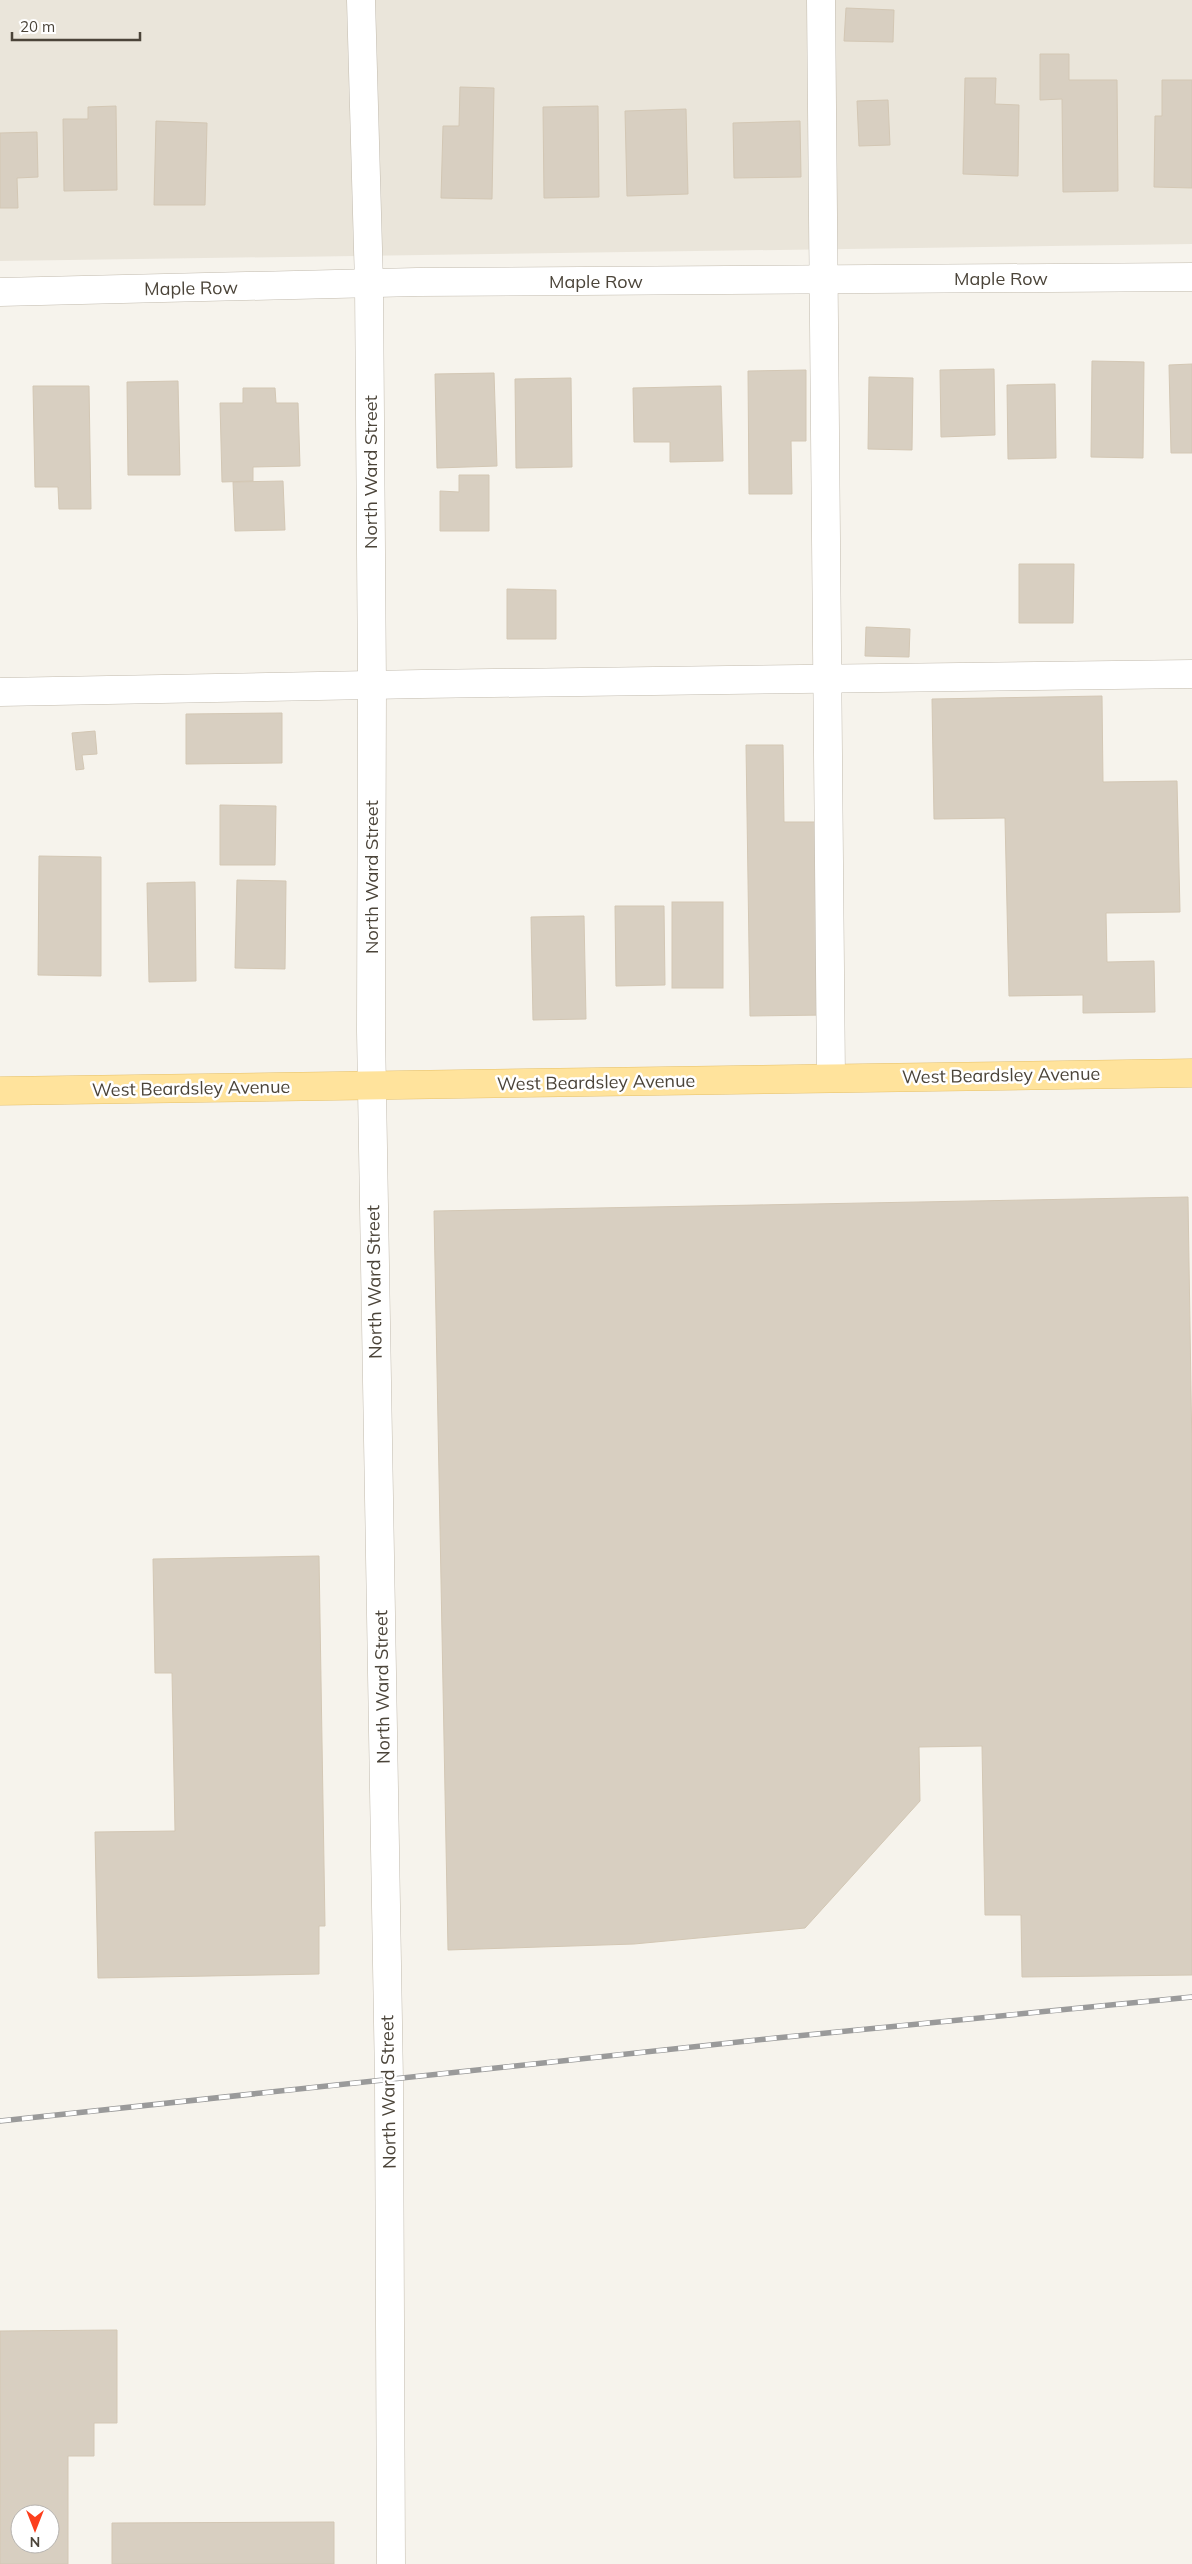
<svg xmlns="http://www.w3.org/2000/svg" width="1192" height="2564" font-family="Mulish,sans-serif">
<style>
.residential{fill:#eae5da}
.building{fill:#d8cfc1;stroke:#d3c7b4;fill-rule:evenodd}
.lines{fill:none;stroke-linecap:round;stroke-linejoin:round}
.minor-casing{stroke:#c2bbae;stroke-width:29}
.major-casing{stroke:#e6c16a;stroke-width:29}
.minor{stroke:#fff;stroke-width:28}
.major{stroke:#ffe39c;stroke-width:28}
.rail-casing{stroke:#9a9a9a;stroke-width:5.5}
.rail{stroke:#fff;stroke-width:4;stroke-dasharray:11;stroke-linecap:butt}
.labels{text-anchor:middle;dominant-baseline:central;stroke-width:5;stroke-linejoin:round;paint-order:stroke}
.street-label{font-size:18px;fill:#4b4439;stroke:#fff}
</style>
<rect width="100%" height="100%" fill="#f6f3ec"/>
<path class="residential" d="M0,0H1192V244L0,261Z"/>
<g class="building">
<path d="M846,8L894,10L893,42L844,41Z"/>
<path d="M1040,54H1069V80H1117L1118,191L1063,192L1062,99L1040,100Z"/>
<path d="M965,78H996L995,104L1019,105L1018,176L963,174Z"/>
<path d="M1162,80H1192V188L1154,187L1155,116H1162Z"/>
<path d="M460,87L494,88L492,199L441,198L443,126H459Z"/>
<path d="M888,100L890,145L859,146L857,101Z"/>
<path d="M116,106L117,190L64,191L63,119H88V107Z"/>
<path d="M598,106L599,197L544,198L543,107Z"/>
<path d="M686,109L688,194L627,196L625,111Z"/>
<path d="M156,121L207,123L205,205H154Z"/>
<path d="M800,121L801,177L734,178L733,123Z"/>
<path d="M37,132L38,177L17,178L18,208H0V133Z"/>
<path d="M1092,361L1144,362L1143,458L1091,457Z"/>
<path d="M1192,364V453H1171L1169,365Z"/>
<path d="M994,369L995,435L941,437L940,370Z"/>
<path d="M806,370V441H791L792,494H749L748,371Z"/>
<path d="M494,373L497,466L437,468L435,374Z"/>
<path d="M869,377L913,378L912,450L868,449Z"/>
<path d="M571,378L572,467L516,468L515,379Z"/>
<path d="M178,381L180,475H128L127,382Z"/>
<path d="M1055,384L1056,458L1008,459L1007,385Z"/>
<path d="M33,386H89L91,509H59L58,487H35Z"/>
<path d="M721,386L723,461L670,462V442H634L633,388Z"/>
<path d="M243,388H275L276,403H298L300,466L253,467V481L222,482L220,403H243Z"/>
<path d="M459,475H489V531H440V491L459,492Z"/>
<path d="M283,481L285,530L235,531L233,482Z"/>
<path d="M1019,564H1074L1073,623H1019Z"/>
<path d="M507,589L556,590V639H507Z"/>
<path d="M866,627L910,629L909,657L865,656Z"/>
<path d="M1102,696L1103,782L1177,781L1180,912L1106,913L1107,962L1154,961L1155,1012L1083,1013V995L1009,996L1005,818L934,819L932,699Z"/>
<path d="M282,713V763L186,764V714Z"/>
<path d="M95,731L97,754L82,755L84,769L76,770L72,733Z"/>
<path d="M746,745H783L784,822H822L825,1015L750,1016Z"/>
<path d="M220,805L276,806L275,865H220Z"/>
<path d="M39,856L101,857V976L38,975Z"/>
<path d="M237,880L286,881L285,969L235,968Z"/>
<path d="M195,882L196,981L149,982L147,883Z"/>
<rect x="672" y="902" width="51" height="86"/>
<path d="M615,906H664L665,985L616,986Z"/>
<path d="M584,916L586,1019L533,1020L531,917Z"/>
<path d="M1188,1197L1192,1454V1975L1022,1977L1021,1915H985L982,1746L919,1747L920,1801L805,1928L634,1944L448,1950L434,1211Z"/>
<path d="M319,1556L325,1926H319V1974L98,1978L95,1832L175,1831L172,1673H155L153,1559Z"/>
<path d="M117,2330V2423H94V2456H68V2564H0V2331ZM20,2514H50V2544H20Z"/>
<path d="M334,2522V2564H112V2523Z"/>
</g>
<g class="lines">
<defs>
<g id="minor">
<path d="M361,0L369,284L372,685L371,1031L389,2081L391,2564"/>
<path d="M821,0L831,1078"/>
<path d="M0,292L417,282L1192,277"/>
<path d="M0,692L422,684L1192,674"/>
</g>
<path id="major" d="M0,1091L1192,1073"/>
</defs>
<use href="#minor" class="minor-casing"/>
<use href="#major" class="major-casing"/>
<use href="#minor" class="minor"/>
<use href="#major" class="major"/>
<defs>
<path id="rail" d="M0,2121L776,2038L1192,1997"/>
</defs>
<use href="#rail" class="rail-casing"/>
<use href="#rail" class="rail"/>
</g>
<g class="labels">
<g class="street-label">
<text x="1001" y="278">Maple Row</text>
<text x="596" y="281">Maple Row</text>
<text transform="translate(191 288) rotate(-1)">Maple Row</text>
<text transform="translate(370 472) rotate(-90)">North Ward Street</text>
<text transform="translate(371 877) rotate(-90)">North Ward Street</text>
<text transform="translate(1001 1075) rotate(-1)">West Beardsley Avenue</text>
<text transform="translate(596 1082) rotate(-1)">West Beardsley Avenue</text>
<text transform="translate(191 1088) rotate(-1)">West Beardsley Avenue</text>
<text transform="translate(374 1282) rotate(-91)">North Ward Street</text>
<text transform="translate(382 1687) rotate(-91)">North Ward Street</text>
<text transform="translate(388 2092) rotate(-91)">North Ward Street</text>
</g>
</g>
<g transform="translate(35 2529) rotate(180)"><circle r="24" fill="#ffffff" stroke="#b7b4b0"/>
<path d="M0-4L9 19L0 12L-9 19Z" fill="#fc3f1d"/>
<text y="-8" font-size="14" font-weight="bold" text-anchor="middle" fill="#4b4439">N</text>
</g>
<path d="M12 32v8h128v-8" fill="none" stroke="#4b4439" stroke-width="2.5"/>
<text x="20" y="32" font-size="15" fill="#4b4439" stroke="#ffffff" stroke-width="4" paint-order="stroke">20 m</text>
</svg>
